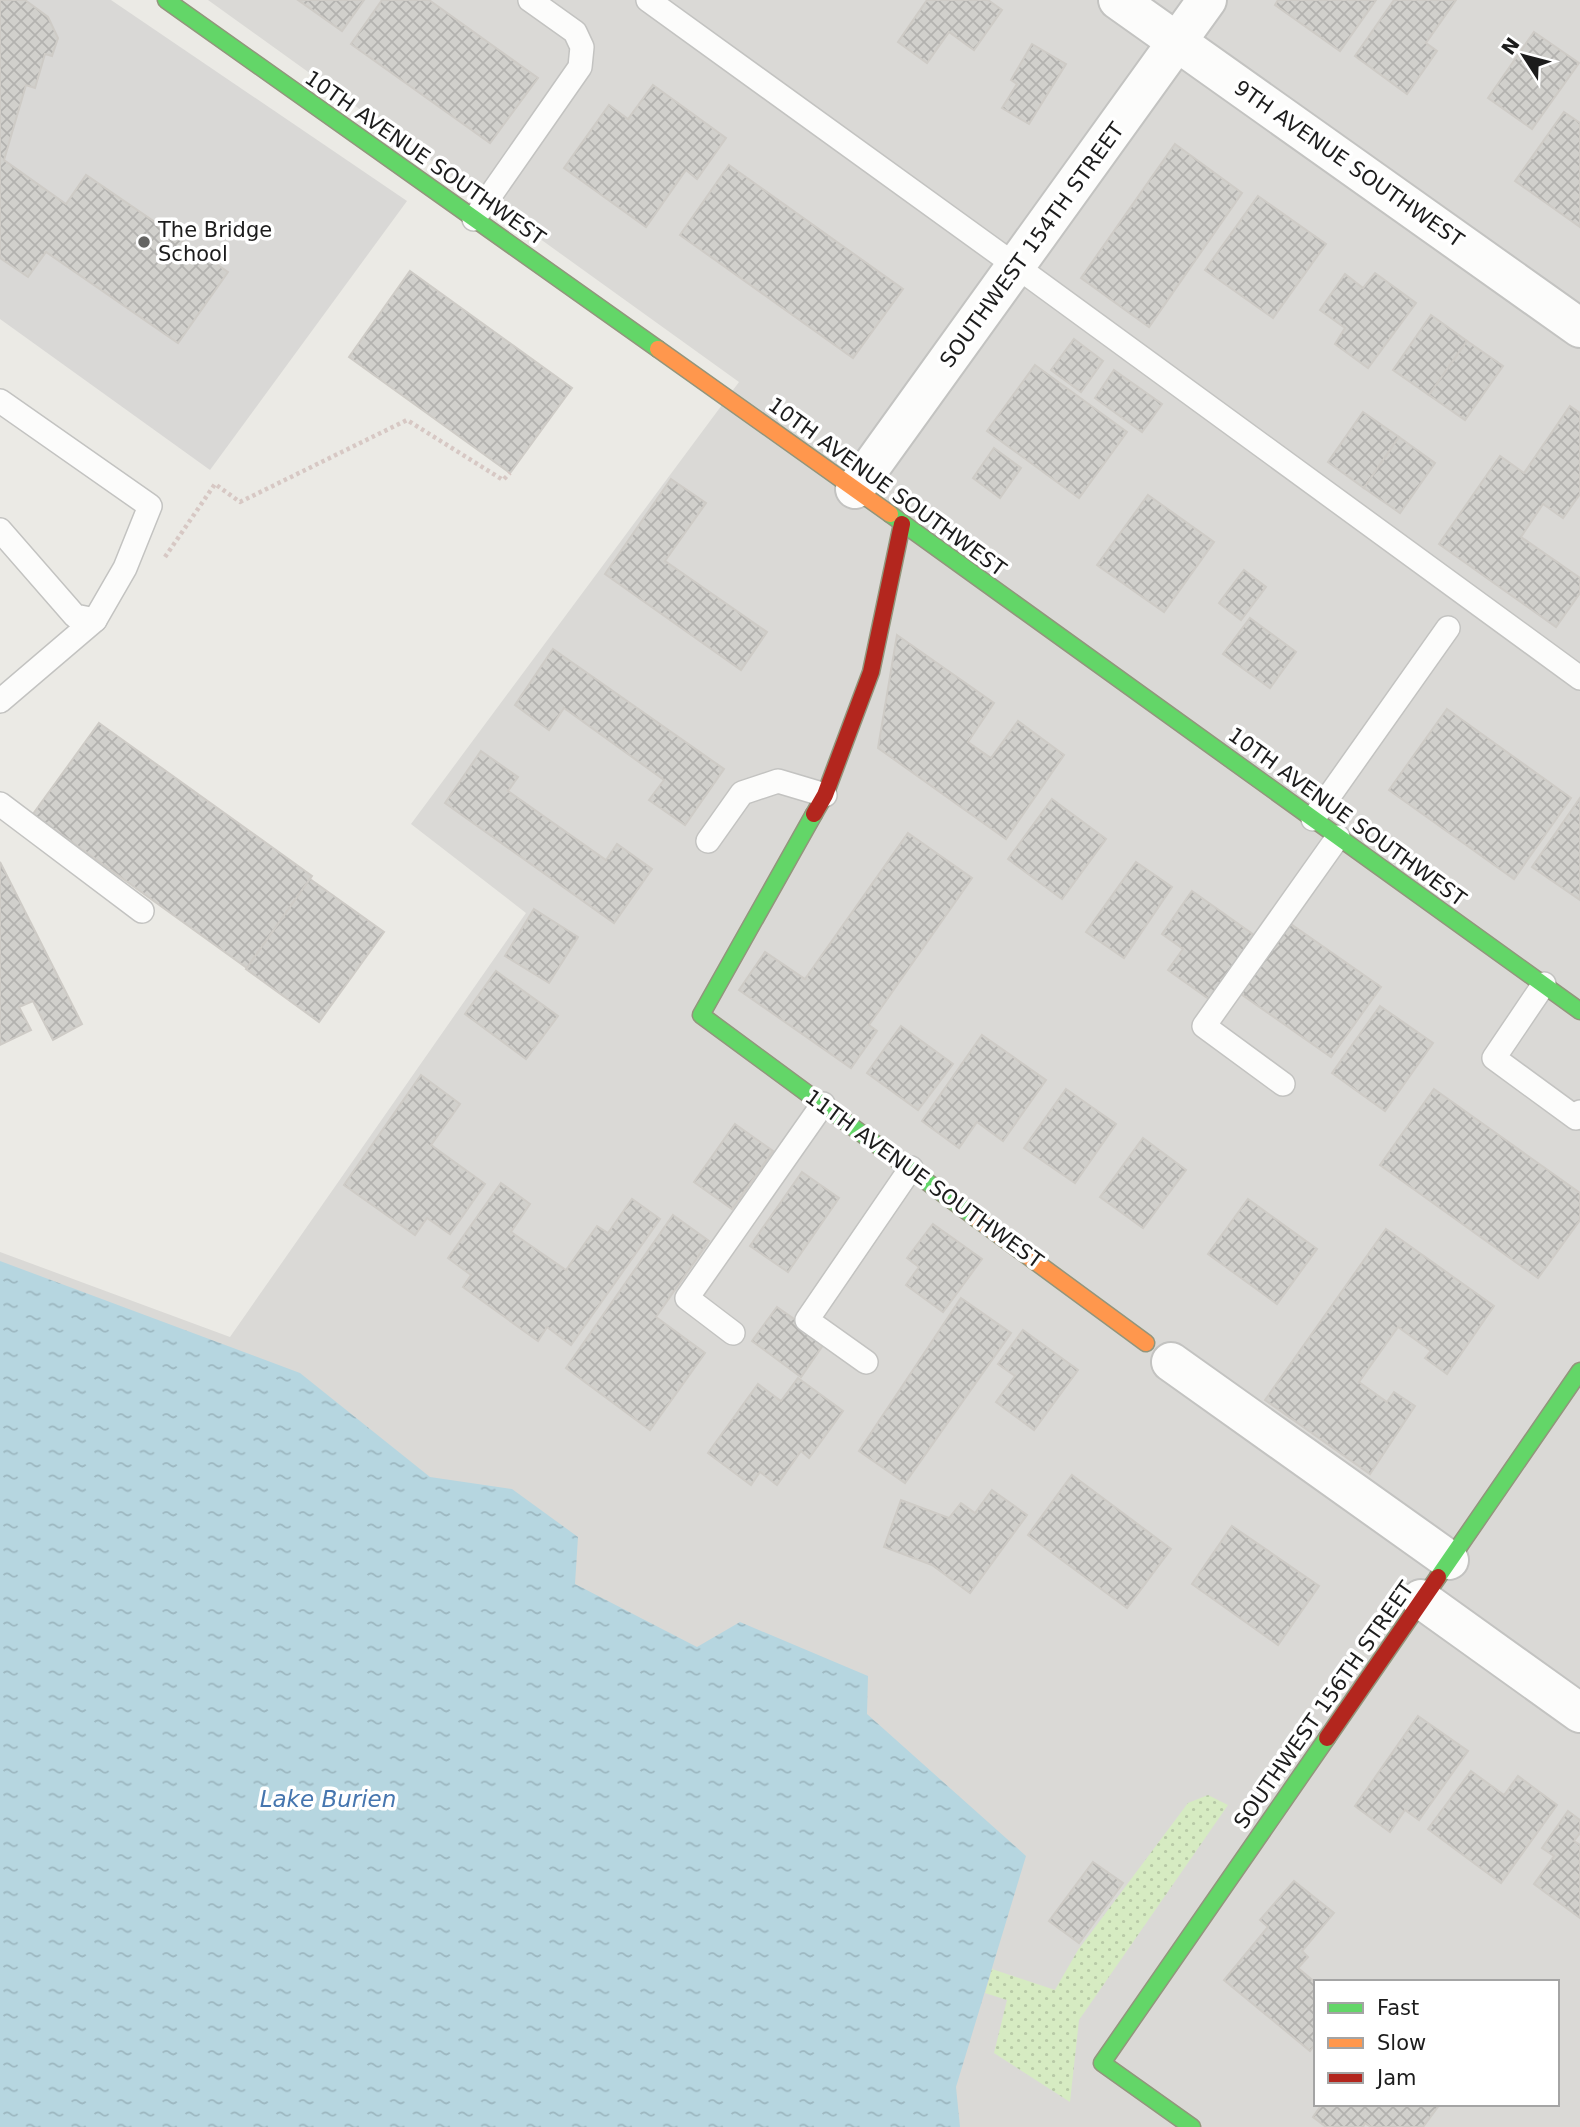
<svg xmlns="http://www.w3.org/2000/svg" width="1580" height="2127" font-family="'DejaVu Sans',sans-serif">
<style>
.residential{fill:#dad9d6;fill-rule:evenodd}
.religious{fill:#d9d8d6}
.grass{fill:url(#grass-dots)}
.water{fill:url(#water-ripples)}
.building{fill:url(#building-cross-hatch);stroke:#cecbc6;stroke-width:2}
.lines{fill:none;stroke-linecap:round;stroke-linejoin:round}
.lane-casing{stroke:#c3c3c1;stroke-width:26}
.street-casing{stroke:#c3c3c1;stroke-width:42}
.fast-casing{stroke:#92957c;stroke-width:19}
.slow-casing{stroke:#92957c;stroke-width:19}
.jam-casing{stroke:#92957c;stroke-width:19}
.path{stroke:#d7c8c4;stroke-width:4.5;stroke-dasharray:3.5 3.5;stroke-linecap:butt}
.lane{stroke:#fcfcfb;stroke-width:23}
.street{stroke:#fcfcfb;stroke-width:38}
.fast{stroke:#63d668;stroke-width:16}
.slow{stroke:#ff974d;stroke-width:16}
.jam{stroke:#b3261e;stroke-width:16}
.poi-dot{fill:#646462;stroke:#fff;stroke-width:2.5}
.labels{text-anchor:middle;dominant-baseline:central;stroke-width:7;stroke-linejoin:round;paint-order:stroke}
.street-label{font-size:21px;fill:#1c1c1c;stroke:#fff}
.poi-label{font-size:21px;fill:#1c1c1c;stroke:#fff;text-anchor:start}
.water-label{font-size:23px;font-style:italic;fill:#4676af;stroke:#fff}
</style>
<defs>
<pattern id="grass-dots" width="8" height="8" patternUnits="userSpaceOnUse" patternTransform="scale(1.75)"><rect width="8" height="8" fill="#d6ebc2"/><path d="M2 2h.1M6 6h.1" fill="none" stroke="#b7c9a6" stroke-width="1.8" stroke-linecap="round"/></pattern>
<pattern id="water-ripples" width="26" height="14" patternUnits="userSpaceOnUse" patternTransform="scale(1.75)"><rect width="26" height="14" fill="#b6d6e0"/><path d="M2 4q2-2 4 0t4 0M15 11q2-2 4 0t4 0" fill="none" stroke="#9cb7c0"/></pattern>
<pattern id="building-cross-hatch" width="8" height="8" patternUnits="userSpaceOnUse" patternTransform="scale(1.75)"><rect width="8" height="8" fill="#d1d0cc"/><path d="M0 0l8 8M0 8l8-8" fill="none" stroke="#b3b2af"/></pattern>
</defs>
<rect width="100%" height="100%" fill="#ebeae5"/>
<path class="residential" d="M208,0H1580V2127H0V1252L230,1337L526,913L411,824L739,382ZM1316,1982H1557V2104H1316Z"/>
<path class="religious" d="M0,0H111L407,201L210,470L0,319Z"/>
<path class="grass" d="M1208,1795L1228,1805L1079,2020L1070,2102L994,2053L1007,2000L985,1993L992,1969L1055,1990L1078,1950L1188,1803Z"/>
<path class="water" d="M0,1261L300,1373L430,1477L512,1489L578,1537L575,1584L697,1647L740,1622L868,1676L867,1714L1026,1856L956,2087L960,2127H0Z"/>
<g class="building">
<path d="M0,0H25L48,17L58,38L52,56L45,54L35,88L26,85L4,160L66,204L86,175L228,272L178,343L46,252L28,277L0,258Z"/>
<path d="M298,0H364L342,31Z"/>
<path d="M382,0H429L538,78L490,143L351,44Z"/>
<path d="M927,0H988L1002,10L974,50L949,32L927,63L898,42Z"/>
<path d="M1278,0H1376L1340,51L1275,5Z"/>
<path d="M1394,0H1456L1426,43L1437,51L1407,94L1355,56Z"/>
<path d="M1534,32L1579,63L1532,129L1488,98Z"/>
<path d="M1032,44L1066,64L1029,124L1002,108L1017,84L1011,80Z"/>
<path d="M653,85L726,138L697,179L686,170L646,227L564,168L609,105L628,119Z"/>
<path d="M1564,112L1580,123V227L1515,181Z"/>
<path d="M1175,144L1242,193L1149,327L1081,278Z"/>
<path d="M729,165L903,289L853,358L680,235Z"/>
<path d="M1258,196L1326,244L1273,318L1205,270Z"/>
<path d="M410,271L572,388L510,473L349,357Z"/>
<path d="M1375,273L1416,303L1368,368L1335,344L1345,328L1320,310L1345,274L1363,288Z"/>
<path d="M1431,315L1467,341L1429,395L1393,370Z"/>
<path d="M1074,339L1103,361L1081,392L1051,370Z"/>
<path d="M1467,341L1503,366L1465,420L1429,395Z"/>
<path d="M1035,365L1127,432L1079,498L987,431Z"/>
<path d="M1114,370L1162,404L1142,432L1095,398Z"/>
<path d="M1570,406L1580,413V494L1563,518L1543,504L1521,537L1580,578V593L1556,627L1439,544L1500,456L1524,473Z"/>
<path d="M1363,412L1399,437L1364,488L1328,462Z"/>
<path d="M1399,437L1435,463L1400,513L1364,488Z"/>
<path d="M994,448L1021,468L1000,498L973,478Z"/>
<path d="M671,479L706,503L665,561L767,632L741,670L605,574Z"/>
<path d="M1148,495L1214,542L1164,612L1097,565Z"/>
<path d="M1244,570L1266,587L1241,620L1219,603Z"/>
<path d="M1250,618L1296,652L1270,688L1223,654Z"/>
<path d="M897,635L994,703L968,742L991,758L1018,721L1064,755L1006,839L878,748Z"/>
<path d="M553,649L724,769L685,825L649,800L664,780L564,708L549,730L515,705Z"/>
<path d="M1447,709L1571,798L1514,879L1389,790Z"/>
<path d="M99,723L312,876L247,968L33,814Z"/>
<path d="M481,751L518,777L508,791L606,860L617,844L652,869L614,923L445,803Z"/>
<path d="M1580,798V900L1532,867Z"/>
<path d="M1052,799L1106,839L1062,899L1008,859Z"/>
<path d="M908,833L972,878L869,1025L877,1031L851,1068L739,990L765,952L805,979Z"/>
<path d="M0,862L82,1024L53,1040L33,1001L19,1007L31,1030L0,1045Z"/>
<path d="M1136,862L1172,887L1124,958L1086,932Z"/>
<path d="M310,879L384,932L319,1022L246,969Z"/>
<path d="M1192,891L1254,935L1209,999L1168,970L1183,949L1162,934Z"/>
<path d="M534,909L578,937L549,983L505,956Z"/>
<path d="M1288,922L1381,987L1331,1057L1238,992Z"/>
<path d="M496,971L558,1016L526,1059L465,1014Z"/>
<path d="M1380,1006L1433,1043L1385,1111L1332,1073Z"/>
<path d="M901,1026L953,1064L918,1110L867,1073Z"/>
<path d="M982,1035L1046,1080L1003,1141L977,1122L959,1148L922,1121Z"/>
<path d="M421,1075L460,1104L431,1145L485,1184L450,1234L427,1218L415,1235L344,1185Z"/>
<path d="M1066,1089L1116,1124L1075,1183L1024,1148Z"/>
<path d="M1434,1089L1580,1193V1220L1538,1278L1380,1165Z"/>
<path d="M735,1124L773,1151L732,1209L694,1182Z"/>
<path d="M1143,1138L1186,1170L1143,1228L1100,1197Z"/>
<path d="M802,1172L839,1198L788,1272L750,1246Z"/>
<path d="M501,1183L530,1204L511,1232L566,1270L597,1226L608,1233L632,1199L660,1219L571,1345L547,1327L538,1341L463,1287L471,1275L448,1258Z"/>
<path d="M1248,1199L1317,1249L1277,1304L1208,1254Z"/>
<path d="M673,1215L709,1241L656,1317L705,1353L650,1430L566,1368Z"/>
<path d="M933,1224L982,1259L943,1312L906,1285L919,1267L907,1258Z"/>
<path d="M1386,1229L1494,1306L1447,1374L1425,1358L1431,1351L1398,1327L1359,1382L1387,1402L1394,1392L1415,1406L1370,1474L1265,1400Z"/>
<path d="M961,1298L1011,1333L905,1483L859,1451Z"/>
<path d="M777,1307L826,1341L801,1377L752,1341Z"/>
<path d="M1023,1330L1078,1370L1034,1430L996,1402L1015,1376L998,1364Z"/>
<path d="M798,1378L843,1411L809,1458L801,1451L777,1485L760,1472L751,1485L708,1453L758,1384L781,1401Z"/>
<path d="M1072,1475L1171,1549L1127,1608L1028,1535Z"/>
<path d="M992,1490L1027,1515L970,1593L932,1565L884,1547L901,1500L949,1518L961,1503L975,1513Z"/>
<path d="M1232,1526L1319,1586L1278,1645L1192,1584Z"/>
<path d="M1418,1716L1468,1751L1419,1820L1405,1810L1390,1832L1355,1806Z"/>
<path d="M1471,1771L1504,1795L1518,1776L1557,1805L1501,1883L1428,1829Z"/>
<path d="M1568,1811L1580,1820V1833L1574,1841L1580,1845V1918L1534,1884L1554,1856L1542,1848Z"/>
<path d="M1093,1862L1123,1883L1079,1943L1049,1921Z"/>
<path d="M1294,1881L1334,1913L1302,1951L1308,1957L1298,1968L1316,1983V2043L1310,2051L1224,1980L1268,1927L1260,1920Z"/>
<path d="M1322,2104H1440L1423,2127H1371L1365,2123L1363,2127H1326L1313,2117Z"/>
</g>
<g class="lines">
<defs>
<g id="lane">
<path d="M648,0L1016,266L1580,678"/>
<path d="M474,219L580,67L582,47L575,32L530,0"/>
<path d="M0,401L150,506L125,568L95,620L0,701"/>
<path d="M0,530L75,616L95,620"/>
<path d="M0,804L142,911"/>
<path d="M1313,819L1448,628"/>
<path d="M708,841L742,793L778,781L825,795"/>
<path d="M1544,984L1494,1058L1576,1118L1580,1112"/>
<path d="M1283,1084L1204,1026L1338,837"/>
<path d="M733,1333L687,1298L823,1104"/>
<path d="M866,1362L807,1320L911,1168"/>
</g>
<g id="street">
<path d="M1118,0L1580,328"/>
<path d="M855,489L1207,0"/>
<path d="M1171,1362L1449,1560"/>
<path d="M1421,1599L1580,1713"/>
</g>
<g id="fast">
<path d="M166,0L658,349"/>
<path d="M890,514L1580,1011"/>
<path d="M814,814L701,1015L976,1218"/>
<path d="M1438,1577L1580,1371"/>
<path d="M1192,2127L1102,2063L1327,1738"/>
</g>
<g id="slow">
<path d="M658,349L890,514"/>
<path d="M976,1218L1146,1343"/>
</g>
<g id="jam">
<path d="M814,814L825,795L871,672L902,524"/>
<path d="M1327,1738L1438,1577"/>
</g>
</defs>
<use href="#lane" class="lane-casing"/>
<use href="#street" class="street-casing"/>
<use href="#fast" class="fast-casing"/>
<use href="#slow" class="slow-casing"/>
<use href="#jam" class="jam-casing"/>
<path class="path" d="M165,557L215,484L240,502L407,420L503,480L510,473"/>
<use href="#lane" class="lane"/>
<use href="#street" class="street"/>
<use href="#fast" class="fast"/>
<use href="#slow" class="slow"/>
<use href="#jam" class="jam"/>
</g>
<circle class="poi-dot" cx="144" cy="242" r="7"/>
<g class="labels">
<g class="street-label">
<text transform="translate(425 158) rotate(35)">10TH AVENUE SOUTHWEST</text>
<text transform="translate(1349 164) rotate(35)">9TH AVENUE SOUTHWEST</text>
<text transform="translate(1032 245) rotate(-54)">SOUTHWEST 154TH STREET</text>
<text transform="translate(887 487) rotate(36)">10TH AVENUE SOUTHWEST</text>
<text transform="translate(1347 817) rotate(36)">10TH AVENUE SOUTHWEST</text>
<text transform="translate(924 1179) rotate(36)">11TH AVENUE SOUTHWEST</text>
<text transform="translate(1324 1705) rotate(-55)">SOUTHWEST 156TH STREET</text>
</g>
<g class="poi-label">
<text x="158" y="230">The Bridge<tspan x="158" dy="24">School</tspan></text>
</g>
<g class="water-label">
<text x="328" y="1799">Lake Burien</text>
</g>
</g>
<rect x="1314" y="1980" width="245" height="126" fill="#ffffff" stroke="#a4a4a4" stroke-width="2"/>
<rect x="1328" y="2003" width="35" height="10" fill="#63d668" stroke="#a4a4a4" stroke-width="2"/>
<text x="1377" y="2015" font-size="21" fill="#1c1c1c">Fast</text>
<rect x="1328" y="2038" width="35" height="10" fill="#ff974d" stroke="#a4a4a4" stroke-width="2"/>
<text x="1377" y="2050" font-size="21" fill="#1c1c1c">Slow</text>
<rect x="1328" y="2073" width="35" height="10" fill="#b3261e" stroke="#a4a4a4" stroke-width="2"/>
<text x="1377" y="2085" font-size="21" fill="#1c1c1c">Jam</text>
<g transform="translate(1524 56) rotate(306)" stroke="#ffffff" stroke-width="5" paint-order="stroke">
<path d="M0-5L12 26L0 18L-12 26Z" fill="#1c1c1c"/>
<text y="-10" font-size="19" font-weight="bold" text-anchor="middle" fill="#1c1c1c">N</text>
</g>
</svg>
